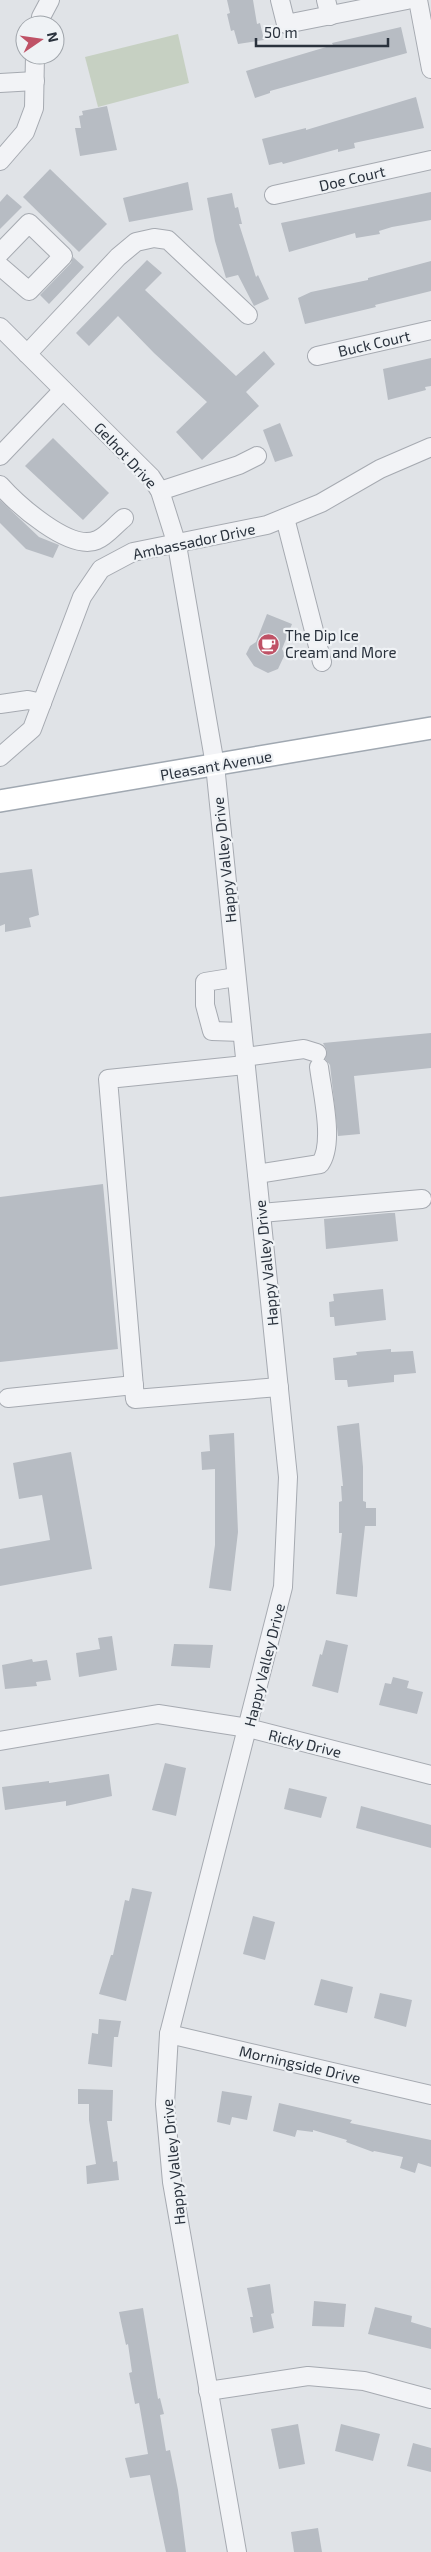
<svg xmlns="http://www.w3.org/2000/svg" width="431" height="2552" font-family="'Exo 2',sans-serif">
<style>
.green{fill:#c6d0c2}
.building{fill:#b7bcc3}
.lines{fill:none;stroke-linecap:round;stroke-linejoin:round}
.minor-casing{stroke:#a6aab1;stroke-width:20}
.major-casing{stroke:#a0a8b1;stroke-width:24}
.minor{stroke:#f2f3f6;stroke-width:18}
.major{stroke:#fff;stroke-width:21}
.labels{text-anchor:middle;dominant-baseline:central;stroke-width:4.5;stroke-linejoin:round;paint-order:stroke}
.street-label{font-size:15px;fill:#2a323d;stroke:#eff2f5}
.poi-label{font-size:15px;fill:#2a323d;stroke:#eff2f5;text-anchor:start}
</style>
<rect width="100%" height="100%" fill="#e0e3e7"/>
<path class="green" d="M178,34L189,83L98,107L85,57Z"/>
<g class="building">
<path d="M227,0H253L257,24L260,23L264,40L238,44L234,30L231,31L227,14L230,13Z"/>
<path d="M401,27L407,53L270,91V93L255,98L246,71L333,45L332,43Z"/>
<path d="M416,97L424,128L354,143L355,148L338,152V149L283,164L282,162L269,165L262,139L306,128V130Z"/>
<path d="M107,106L117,150L80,156L75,128H81L79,116L83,115L82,111Z"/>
<path d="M50,169L107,224L79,252L23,197Z"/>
<path d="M188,182L193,210L129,222L123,198Z"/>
<path d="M431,192V220L392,227L379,231L380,234L356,238L355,233L289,252L281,223Z"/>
<path d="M232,193L235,208L238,207L242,224H239L256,277L258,275L269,299L254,306L238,275L226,278L215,241L207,198Z"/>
<path d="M7,194L22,207L0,229V202Z"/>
<path d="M73,257L84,267L49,304L40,295L71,263Z"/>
<path d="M147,260L162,273L145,290L236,376L264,351L275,364L246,392L259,406L202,460L176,432L207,402L154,353L118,316L89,346L76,333Z"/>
<path d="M431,261V291L375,305L376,307L305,324L298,298L311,292L368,280V278Z"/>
<path d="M431,358V386L425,387L426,390L388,400L383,369Z"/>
<path d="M280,423L293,456L275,462L263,430Z"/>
<path d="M53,438L109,493L83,520L25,466Z"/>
<path d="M0,500L39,537L59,545L53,558L26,549L0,523Z"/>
<path d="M267,614L292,624L282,649L285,654L278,669L268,673L254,666L246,654L250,646L256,642Z"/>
<path d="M32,869L39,915L29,918L31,927L5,932V924L0,926V873Z"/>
<path d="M431,1033V1068L354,1076L360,1134L338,1136L330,1065L325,1059L327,1051L323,1043Z"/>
<path d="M103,1184L118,1349L0,1362V1197Z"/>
<path d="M389,1213H395L398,1241L326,1249L324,1219Z"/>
<path d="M383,1289L386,1320L335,1326L334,1317H330L329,1302L334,1301L333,1294Z"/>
<path d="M391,1349V1352L413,1351L416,1373L394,1375V1382L348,1387L347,1380H335L333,1358L357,1355L356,1352Z"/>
<path d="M359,1423L363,1467V1501L366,1502V1508H376V1526H365L357,1597L336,1594L342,1533H339V1502L342,1501L341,1486H343L337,1426Z"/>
<path d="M234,1433L238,1532L231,1591L209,1588L215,1545V1469L202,1470L201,1452L210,1451L209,1435Z"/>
<path d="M71,1452L92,1569L0,1586V1549L50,1540L42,1495L19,1499L13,1463Z"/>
<path d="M112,1636L117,1670L79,1677L76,1653L100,1649L98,1638Z"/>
<path d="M326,1640L348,1645L338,1693L312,1686L320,1654L322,1655Z"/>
<path d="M174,1644L213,1645L210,1668L171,1666Z"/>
<path d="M32,1659L33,1662L47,1660L51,1680L36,1682L37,1686L5,1689L2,1665Z"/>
<path d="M393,1677L409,1681L407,1688L423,1692L417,1714L379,1705L385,1683L391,1684Z"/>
<path d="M165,1763L186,1768L176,1816L152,1810Z"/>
<path d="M109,1774L112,1796L66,1806V1801L5,1810L2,1787L49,1781V1783Z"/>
<path d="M289,1788L327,1797L321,1818L284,1809Z"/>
<path d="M361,1806L431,1825V1848L356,1828Z"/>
<path d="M132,1888L152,1892L126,2001L99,1994L111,1955H113L125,1900L129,1901Z"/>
<path d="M253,1916L275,1922L265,1960L243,1954Z"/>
<path d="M321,1979L353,1987L347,2013L314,2005Z"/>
<path d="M380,1993L412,2000L406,2027L374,2018Z"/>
<path d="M99,2019L121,2021L118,2037H114L112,2067L88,2064L92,2033L98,2034Z"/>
<path d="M78,2089L113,2090L112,2121H107L113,2162L117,2161L119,2180L87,2184L86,2166L96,2164L89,2120V2104H78Z"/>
<path d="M222,2091L252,2096L247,2120L232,2117L230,2125L217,2122Z"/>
<path d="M279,2103L352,2120L350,2123L431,2140V2167L418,2163L415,2173L400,2168L403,2157L374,2151L373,2152L346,2142L347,2140L313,2130V2132L297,2130L295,2137L273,2131Z"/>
<path d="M270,2284L274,2313L271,2314L274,2328L253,2333L250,2317H253L247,2288Z"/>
<path d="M314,2301L346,2304L344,2327L312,2326Z"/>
<path d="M375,2307L412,2316L411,2322L431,2328V2349L368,2334Z"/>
<path d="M143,2308L158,2399L160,2398L164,2414L160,2415L166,2451L170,2450L178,2490L186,2552H166L150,2475L130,2478L125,2458L148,2454L139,2403L135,2404L129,2373L132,2372L128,2344L126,2345L119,2312Z"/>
<path d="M298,2424L305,2464L279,2469L271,2429Z"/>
<path d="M341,2424L380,2434L373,2461L335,2451Z"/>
<path d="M413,2443L431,2448V2472L407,2466Z"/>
<path d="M318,2528L322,2552H294L291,2532Z"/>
</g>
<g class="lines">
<defs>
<g id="minor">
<path d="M280,0L286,24L407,0"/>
<path d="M326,0L330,16"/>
<path d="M418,0L431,69"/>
<path d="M40,25L41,17L50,0"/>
<path d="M0,83L35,81"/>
<path d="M0,161L25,132L34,108L35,55"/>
<path d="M274,195L431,160"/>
<path d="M0,253L29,223L63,256L29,291L0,266"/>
<path d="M0,327L151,477L160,491L177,545L215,765L288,1477L283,1587L169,2034L165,2104L172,2182L237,2552"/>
<path d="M27,354L118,257L136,242L154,238L168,240L248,315"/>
<path d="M317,356L431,330"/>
<path d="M0,456L63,390"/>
<path d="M0,485C17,504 70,552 97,540C107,536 116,524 124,518"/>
<path d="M160,491L239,465L257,456"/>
<path d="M285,518L322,662"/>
<path d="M0,704L28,700L42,703"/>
<path d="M0,757L32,729L82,597L101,569L133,552L267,525L321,503L380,469L431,447"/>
<path d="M236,977L205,982V1005L212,1031L242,1032"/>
<path d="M245,1057L304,1049L317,1053"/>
<path d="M245,1065L108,1079L135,1399L279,1387"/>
<path d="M257,1174L320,1164C335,1144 322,1092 319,1067"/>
<path d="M261,1213L422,1199"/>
<path d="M8,1398L134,1385"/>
<path d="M0,1741L158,1714L248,1728L431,1775"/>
<path d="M169,2034L431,2095"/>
<path d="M208,2391L308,2376L364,2381L431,2399"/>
</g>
<path id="major" d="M0,801L431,728"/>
</defs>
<use href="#minor" class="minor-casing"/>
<use href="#major" class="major-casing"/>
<use href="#minor" class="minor"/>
<use href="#major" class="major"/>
</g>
<defs>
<symbol id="cafe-disc" viewBox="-11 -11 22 22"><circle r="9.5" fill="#bf5266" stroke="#eff2f5"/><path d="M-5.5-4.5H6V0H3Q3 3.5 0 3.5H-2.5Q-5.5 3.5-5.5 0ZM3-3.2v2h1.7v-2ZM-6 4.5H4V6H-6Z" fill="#fff"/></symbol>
</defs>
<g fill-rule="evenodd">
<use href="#cafe-disc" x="256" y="632" width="25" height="25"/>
</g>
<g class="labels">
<g class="street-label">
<text transform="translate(352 178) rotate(-13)">Doe Court</text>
<text transform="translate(374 343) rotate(-13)">Buck Court</text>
<text transform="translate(126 455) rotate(47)">Gelhot Drive</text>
<text transform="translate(194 541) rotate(-12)">Ambassador Drive</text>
<text transform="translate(216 765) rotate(-10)">Pleasant Avenue</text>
<text transform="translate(224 860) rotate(-96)">Happy Valley Drive</text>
<text transform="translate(266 1263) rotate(-96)">Happy Valley Drive</text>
<text transform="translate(264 1665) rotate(-76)">Happy Valley Drive</text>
<text transform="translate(305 1743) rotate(14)">Ricky Drive</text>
<text transform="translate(300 2064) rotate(13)">Morningside Drive</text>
<text transform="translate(173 2162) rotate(-96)">Happy Valley Drive</text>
</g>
<g class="poi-label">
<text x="285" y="635">The Dip Ice<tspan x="285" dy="17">Cream and More</tspan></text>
</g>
</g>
<g transform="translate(40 40) rotate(77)"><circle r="24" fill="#eff2f5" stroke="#a0a5ab"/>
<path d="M0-4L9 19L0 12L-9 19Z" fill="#bf5266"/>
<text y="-8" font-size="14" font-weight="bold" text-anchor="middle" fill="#2a323d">N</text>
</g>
<path d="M256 38v8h132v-8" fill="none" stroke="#2a323d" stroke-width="2.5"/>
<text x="264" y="38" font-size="15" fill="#2a323d" stroke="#eff2f5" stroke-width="4" paint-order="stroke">50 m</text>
</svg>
